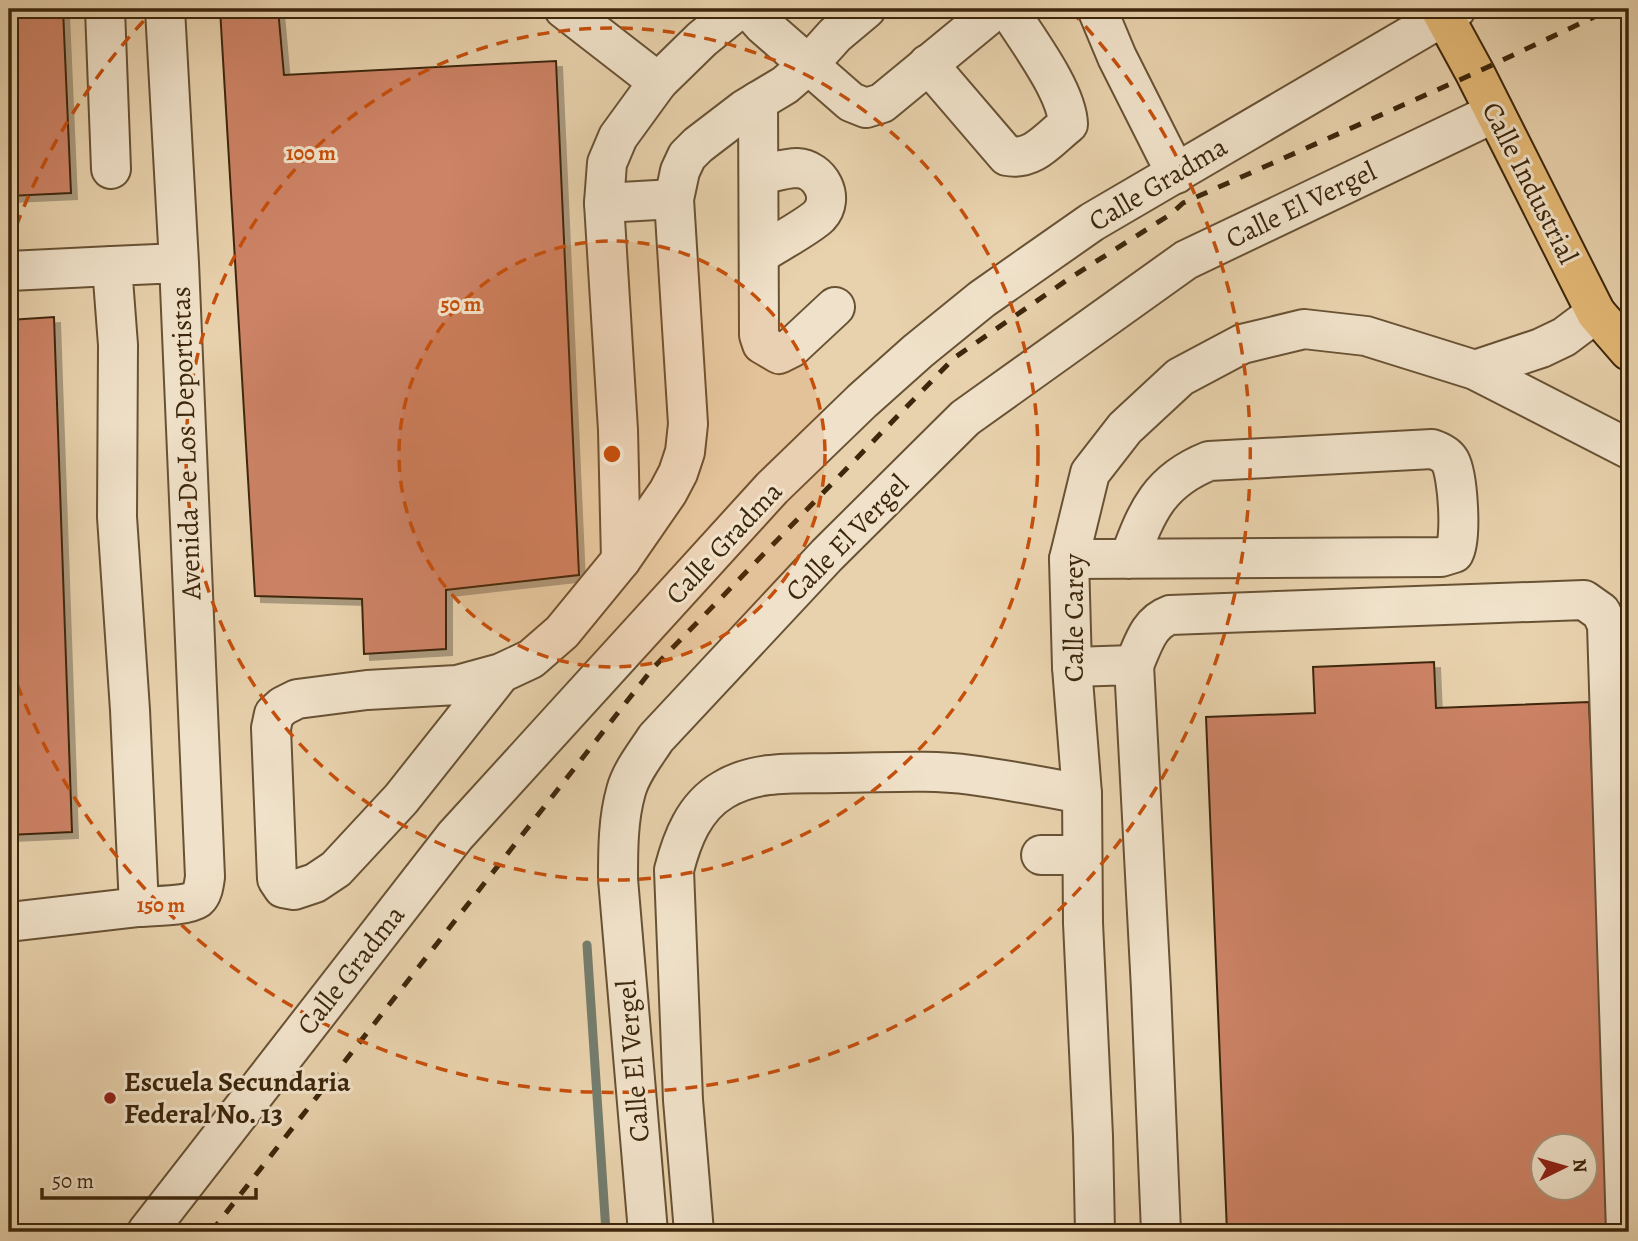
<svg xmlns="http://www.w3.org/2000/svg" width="1638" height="1241" font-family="Alegreya,serif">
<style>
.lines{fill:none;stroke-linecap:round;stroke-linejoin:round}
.stream{stroke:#747d6e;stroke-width:9}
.building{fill:#cd8366;stroke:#3d270c;stroke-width:2;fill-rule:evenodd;filter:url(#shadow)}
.minor-casing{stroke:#685234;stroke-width:42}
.major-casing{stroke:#3d270c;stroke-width:42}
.minor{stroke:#f0e2ca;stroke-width:38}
.major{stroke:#e4b976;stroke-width:38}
.rail{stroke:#3d270c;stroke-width:5;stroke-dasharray:12 12;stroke-linecap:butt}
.ring{fill:none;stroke:#c64f0c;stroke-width:3.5;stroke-dasharray:12 9}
.poi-dot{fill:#8f2418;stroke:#f0e2ca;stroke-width:2.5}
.labels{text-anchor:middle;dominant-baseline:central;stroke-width:6;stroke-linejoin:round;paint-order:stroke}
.street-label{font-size:28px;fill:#3d270c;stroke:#f0e2ca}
.poi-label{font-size:28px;font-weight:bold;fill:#3d270c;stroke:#f0e2ca;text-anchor:start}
.centre{fill:#c64f0c;stroke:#f0e2ca;stroke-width:3.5}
.ring-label{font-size:21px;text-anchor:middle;font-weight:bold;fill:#c64f0c;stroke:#f0e2ca;stroke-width:6;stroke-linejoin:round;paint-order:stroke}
</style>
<defs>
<filter id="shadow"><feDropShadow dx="6" dy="6" stdDeviation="0" flood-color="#0004"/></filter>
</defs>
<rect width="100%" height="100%" fill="#e8d2ad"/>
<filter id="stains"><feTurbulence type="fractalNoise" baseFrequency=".00286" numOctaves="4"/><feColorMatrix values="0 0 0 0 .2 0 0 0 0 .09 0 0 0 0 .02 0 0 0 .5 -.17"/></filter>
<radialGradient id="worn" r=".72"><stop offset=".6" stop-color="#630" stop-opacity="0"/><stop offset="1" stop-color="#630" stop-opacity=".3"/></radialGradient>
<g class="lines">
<path class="stream" d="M587,945L606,1232"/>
</g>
<g class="building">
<path d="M9,9H63L71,193L9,196Z"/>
<path d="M220,9H278L284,75L556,61L579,575L446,590V649L364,654L362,599L255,596Z"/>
<path d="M54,317L72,832L9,835V320Z"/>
<path d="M1434,662L1436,708L1589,702L1611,1232H1227L1206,717L1315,713L1313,667ZM1544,1146H1586V1188H1544Z"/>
</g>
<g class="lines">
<defs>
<g id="minor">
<path d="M105,9L111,169"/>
<path d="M165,9L179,263L205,877C204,884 203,894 197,899C187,906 152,906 139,907L130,710L117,517L118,345L112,266L179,263"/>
<path d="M564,9L658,82L702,39L739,9"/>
<path d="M749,9L763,25L851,102L866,108L882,103L996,9"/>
<path d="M1097,9L1117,57L1176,174"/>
<path d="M928,64L1007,156C1033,161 1048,140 1068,124C1067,91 1026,38 1008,9"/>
<path d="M758,101L759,335L762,344L779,354L791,348L835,307"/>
<path d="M604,203L674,199"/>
<path d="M759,255C773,245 808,227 819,216C836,198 820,169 797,168C785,168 771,173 759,175"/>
<path d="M9,271L112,266"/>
<path d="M1475,370L1541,348L1564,337L1596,313"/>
<path d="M1069,559L1441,557L1454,553C1462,539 1458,475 1450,461C1446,454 1438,451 1432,449L1209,461C1159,481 1147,511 1129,559"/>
<path d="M621,560L618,430L604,203L607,163L618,137L658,82"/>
<path d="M1134,665C1143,645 1148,623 1170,615L1584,600L1601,612L1607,625L1626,1232"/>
<path d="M1072,667L1134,665L1151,989L1161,1232"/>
<path d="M501,673L401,799L336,869L315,883L294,890L283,888L277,879L271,728L274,714L283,706L297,699L367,690L457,685L501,673L531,659L562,632L621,560L668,492L678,473L685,452L688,424L674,199L680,171L687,156L698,145L745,109L785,85L808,65L835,35L866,9"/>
<path d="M1041,855H1082"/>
<path d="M9,922L139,907"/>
<path d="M147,1232L455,836L772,488L862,401L918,351L982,299L1092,222L1456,9"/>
<path d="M648,1232L618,879C618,850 618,819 626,791C631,772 645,755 656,738L827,555L965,418L1186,260L1494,113"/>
<path d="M694,1232L683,1100L674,870C682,839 694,807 723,790C757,769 799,774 838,773C882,773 927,769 971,775C1008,780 1045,787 1082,794"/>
<path d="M1095,1232L1093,1136L1083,923L1082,794L1072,667L1069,559L1090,473L1125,428L1180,377L1242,344L1304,329L1366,336L1475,370L1629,449"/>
</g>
<path id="major" d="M1440,9L1475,73L1596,313L1629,351"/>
</defs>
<use href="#minor" class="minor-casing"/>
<use href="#major" class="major-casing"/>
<use href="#minor" class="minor"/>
<use href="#major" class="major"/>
<path class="rail" d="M211,1232L653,668L954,358L1070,278L1171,214L1183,203L1475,73L1611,9"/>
</g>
<circle cx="612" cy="454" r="213" fill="#c64f0c" fill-opacity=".12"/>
<g class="ring">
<circle cx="612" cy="454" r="213"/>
<circle cx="612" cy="454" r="426"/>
<path d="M9 246A638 638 0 0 1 153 11M1071 11A638 638 0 1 1 9 662"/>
</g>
<circle class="poi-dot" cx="110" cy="1098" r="7"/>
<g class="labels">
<g class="street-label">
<text transform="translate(1530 183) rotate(63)">Calle Industrial</text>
<text transform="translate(1158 184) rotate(-31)">Calle Gradma</text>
<text transform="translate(1301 205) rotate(-26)">Calle El Vergel</text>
<text transform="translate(186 443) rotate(-92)">Avenida De Los Deportistas</text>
<text transform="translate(847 538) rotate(-46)">Calle El Vergel</text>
<text transform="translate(724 543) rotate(-47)">Calle Gradma</text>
<text transform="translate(1074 618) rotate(-90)">Calle Carey</text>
<text transform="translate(351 970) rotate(-52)">Calle Gradma</text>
<text transform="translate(633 1061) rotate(-95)">Calle El Vergel</text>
</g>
<g class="poi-label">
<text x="124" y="1082">Escuela Secundaria<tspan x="124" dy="32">Federal No. 13</tspan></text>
</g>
</g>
<circle cx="612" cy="454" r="10" class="centre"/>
<g class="ring-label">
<text x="311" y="160">100 m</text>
<text x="461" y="311">50 m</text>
<text x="161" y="912">150 m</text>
</g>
<rect width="1638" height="1241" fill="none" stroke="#e8d2ad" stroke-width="35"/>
<rect x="10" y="10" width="1617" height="1220" fill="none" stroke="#3d270c" stroke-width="3.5"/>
<rect x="18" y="18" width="1603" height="1206" fill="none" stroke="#3d270c" stroke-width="2"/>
<g transform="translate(1564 1167) rotate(85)"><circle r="33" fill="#f0e2ca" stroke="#a8977e" stroke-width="2"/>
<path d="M0-5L12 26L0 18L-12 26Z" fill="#8f2418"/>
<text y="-10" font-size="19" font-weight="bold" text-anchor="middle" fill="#3d270c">N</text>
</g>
<path d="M42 1188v10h214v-10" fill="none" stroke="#3d270c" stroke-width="3.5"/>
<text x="52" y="1188" font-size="21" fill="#3d270c" stroke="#f0e2ca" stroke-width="5" paint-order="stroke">50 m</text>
<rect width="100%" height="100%" filter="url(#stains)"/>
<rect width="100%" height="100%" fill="url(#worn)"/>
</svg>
